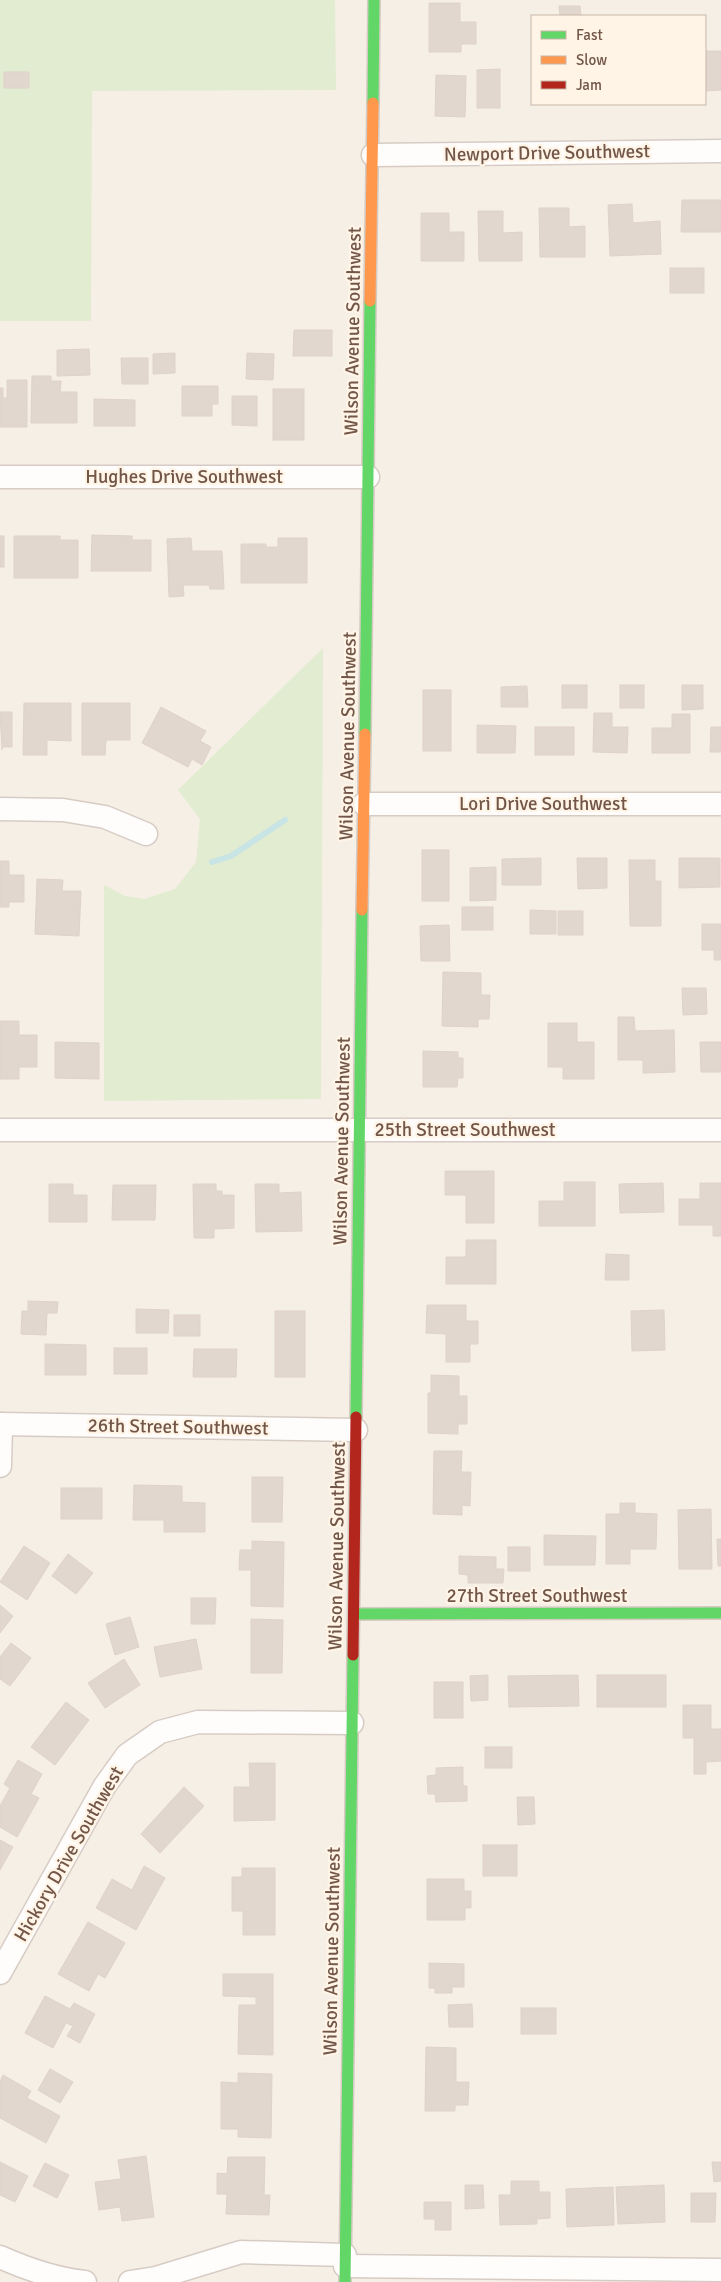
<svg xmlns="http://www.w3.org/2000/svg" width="721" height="2282" font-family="Signika,sans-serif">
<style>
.green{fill:#e2ecd1}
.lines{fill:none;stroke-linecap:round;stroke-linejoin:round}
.stream{stroke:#c9e4e5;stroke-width:6}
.building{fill:#e2d7ce;stroke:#ded2c9}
.street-casing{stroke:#d7ccc5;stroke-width:25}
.fast-casing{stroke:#d6cbc3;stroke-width:14}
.slow-casing{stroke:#d6cbc3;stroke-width:14}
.jam-casing{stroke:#d6cbc3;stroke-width:14}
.street{stroke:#fefdfb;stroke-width:22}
.fast{stroke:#63d668;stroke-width:11}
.slow{stroke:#ff974d;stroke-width:11}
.jam{stroke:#b3261e;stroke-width:11}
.labels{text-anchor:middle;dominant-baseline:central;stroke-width:4.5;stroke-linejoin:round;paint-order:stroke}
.street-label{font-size:19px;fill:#725648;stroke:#fff4e6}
</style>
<rect width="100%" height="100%" fill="#f6efe6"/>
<g class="green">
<path d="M0,0H335L336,90L92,91L91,321H0Z"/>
<path d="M323,648L321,1099L104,1101V885L125,896L144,899L175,889L196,862L200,819L178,790Z"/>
</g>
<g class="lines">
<path class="stream" d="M212,862L231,856L285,820"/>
</g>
<g class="building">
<path d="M429,3H460V22H476V44H461V52H429Z"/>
<path d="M559,6H580L581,16H560Z"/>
<path d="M705,51H721V90L705,91Z"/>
<path d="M500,69V108H477V70Z"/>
<rect x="4" y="72" width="25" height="16"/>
<path d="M436,75L466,76L465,117L435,116Z"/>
<path d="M682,200H721V232H681Z"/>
<path d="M632,204L633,223L660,221L661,254L610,256L608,205Z"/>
<path d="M539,208H569V227L585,226V257H540Z"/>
<path d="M478,211H503V233L522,232V261H479Z"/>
<path d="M421,213H449V232H464V261H421Z"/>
<rect x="670" y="268" width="34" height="25"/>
<path d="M294,330H332V356H293Z"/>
<path d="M89,349L90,375L57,376V350Z"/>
<path d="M175,353V373L153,374V354Z"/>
<path d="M247,353L274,354L273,380L246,379Z"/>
<path d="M121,358H148V384H122Z"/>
<path d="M32,376H51V381H61L60,392H77V423H31Z"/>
<path d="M7,380H27V427H0V388H3V398H7Z"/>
<path d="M182,386H218V404H212V416H182Z"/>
<rect x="273" y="389" width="31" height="51"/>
<path d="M232,396H257V426L232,425Z"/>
<path d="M94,399L135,400V426H94Z"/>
<path d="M92,535L132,536V540H151V571H91Z"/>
<rect x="0" y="536" width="4" height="31"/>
<path d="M14,536H60V540H78V578H14Z"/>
<path d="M191,538L192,551H222L224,589H210L209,585H183L184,596L169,597L167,539Z"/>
<path d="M278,538H307V583H241V544H266V547H278Z"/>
<rect x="562" y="685" width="25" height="23"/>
<rect x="620" y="685" width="24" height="23"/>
<path d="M682,685H703V709L682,710Z"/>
<path d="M527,686L528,707H501V687Z"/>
<rect x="423" y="690" width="28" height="61"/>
<path d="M24,703H71V741L47,740V755H23Z"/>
<path d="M82,703H130V740H106L105,755H82Z"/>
<path d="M161,707L206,731L200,741L211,747L202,765L192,759L188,767L142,743Z"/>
<path d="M0,712H12V747H2V750Z"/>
<path d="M594,713H612V727H628L627,753L593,752Z"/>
<path d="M672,714H690V753H652V728H672Z"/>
<path d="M477,725L516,726L515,753H477Z"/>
<rect x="535" y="727" width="39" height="28"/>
<path d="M711,727H721V752H710Z"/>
<rect x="422" y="850" width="27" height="51"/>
<path d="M541,858V885H502V859Z"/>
<path d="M577,858H607V888L578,889Z"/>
<path d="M679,858H720V887L679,888Z"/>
<path d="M629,860H655V881H661V926H630Z"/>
<path d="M0,861H9V875H24V902H9V907H0Z"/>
<path d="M496,867V900L470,901V868Z"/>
<path d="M37,879L63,880L62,891H81L79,936L35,934Z"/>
<rect x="462" y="907" width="31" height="23"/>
<path d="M530,910L556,911V934H530Z"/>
<rect x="558" y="911" width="25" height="24"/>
<path d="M702,924H721V960H714V950H702Z"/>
<path d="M449,925L450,961H421L420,926Z"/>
<path d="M443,972L481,973V995H490L489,1019H478V1027L442,1026Z"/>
<path d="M682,988H706L707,1014L683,1015Z"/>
<path d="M618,1017H634L635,1031L674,1030L675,1072L643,1073V1060H618Z"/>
<path d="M0,1021H19V1035H37V1067H19V1079H0Z"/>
<path d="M548,1023H577V1042H594V1079H563V1067H548Z"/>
<path d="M55,1042L99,1043V1079L55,1078Z"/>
<path d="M700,1042H721V1072H701Z"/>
<path d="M423,1051L458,1052V1058H463V1078H458L457,1087H423Z"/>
<path d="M445,1171H494V1223H466V1195H445Z"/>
<path d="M564,1182H595V1226H539V1201H564Z"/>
<path d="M663,1183L664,1212L620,1213L619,1184Z"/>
<path d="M700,1183H721V1236H713V1225H679V1199H700Z"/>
<path d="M49,1184H73V1195H87V1222H49Z"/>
<path d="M193,1184H216V1191H222V1195H234V1228L214,1229V1238H194Z"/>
<path d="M255,1184H279V1193L301,1192L302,1231L256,1232Z"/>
<path d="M113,1185H156L155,1220H112Z"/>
<path d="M466,1240H496V1284H446V1257H466Z"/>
<path d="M606,1254L629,1255V1280H605Z"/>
<path d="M28,1301L58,1302L57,1313H47L46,1335L21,1334L22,1311H28Z"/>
<path d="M427,1305H466V1321H478V1344H470V1362H446V1334L426,1333Z"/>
<path d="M136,1309L169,1310L168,1333H136Z"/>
<path d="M664,1310L665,1350L632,1351L631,1311Z"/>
<rect x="275" y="1311" width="30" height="66"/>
<rect x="174" y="1315" width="26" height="21"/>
<path d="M45,1344L86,1345V1375H45Z"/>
<rect x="114" y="1348" width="33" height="26"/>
<path d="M194,1349H237L236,1377H193Z"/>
<path d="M431,1375L459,1376V1396H467V1424H458V1434L428,1433V1393H431Z"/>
<path d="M434,1451H462L461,1472H471L470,1506L462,1505V1515L433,1514Z"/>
<path d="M252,1477H283L282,1522H252Z"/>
<path d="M134,1485L182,1486V1502L205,1503V1532H164V1520H133Z"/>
<rect x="61" y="1488" width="41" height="31"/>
<path d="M620,1503H635V1513L657,1514L656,1549H630V1564H606V1514H620Z"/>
<path d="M711,1509L712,1569H679L678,1510Z"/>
<path d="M544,1535L596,1536L595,1565H544Z"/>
<path d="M717,1539H721V1566H718Z"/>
<path d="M252,1541L284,1542L283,1607L251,1606V1570H239L240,1550H252Z"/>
<path d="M24,1546L50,1563L27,1600L0,1582Z"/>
<rect x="508" y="1547" width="22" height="24"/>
<path d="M68,1554L93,1573L76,1594L52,1576Z"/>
<path d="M459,1556L496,1557V1569H504L503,1583H468V1575L459,1574Z"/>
<path d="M191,1598H216L215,1624H191Z"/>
<path d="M0,1605L13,1616L0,1633Z"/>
<path d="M130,1617L139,1647L115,1655L106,1624Z"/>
<path d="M251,1619L283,1620L282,1673H251Z"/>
<path d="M196,1639L202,1669L160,1677L154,1647Z"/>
<path d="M11,1643L31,1658L10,1686L0,1679V1657Z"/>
<path d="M124,1659L140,1685L105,1708L88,1683Z"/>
<path d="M488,1675V1700L471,1701L470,1676Z"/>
<path d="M578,1675L579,1706L509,1707L508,1676Z"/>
<rect x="597" y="1675" width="69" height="32"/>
<rect x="434" y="1682" width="29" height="36"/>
<path d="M66,1702L89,1720L55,1765L31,1747Z"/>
<path d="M683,1705H711V1729H721V1761L706,1762V1774H694V1738H683Z"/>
<rect x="485" y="1747" width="27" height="21"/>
<path d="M18,1760L42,1774L31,1794L39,1798L17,1837L0,1827V1806L10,1788L4,1784Z"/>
<path d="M249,1763H275V1820L234,1821V1787H250Z"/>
<path d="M463,1767V1786H467V1801L436,1802L435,1794H428L427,1776L436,1775V1768Z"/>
<path d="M184,1787L204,1806L160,1853L141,1834Z"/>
<path d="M517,1797H534L535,1824L518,1825Z"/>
<path d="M0,1840L13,1847L0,1870Z"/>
<rect x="483" y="1845" width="34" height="31"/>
<path d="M144,1866L165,1878L136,1930L96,1908L112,1879L132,1890Z"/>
<path d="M242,1868H275V1935H243V1911H232V1877H242Z"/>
<path d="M427,1879H464V1891H471V1908H465V1920H427Z"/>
<path d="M88,1922L125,1943L105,1978L98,1974L89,1991L58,1974Z"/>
<path d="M429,1963L464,1964V1987H452V1993H435V1988H429Z"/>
<path d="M223,1974H273V2055L238,2054L239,2005H256V1997L223,1996Z"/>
<path d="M45,1996L70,2009L74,2003L95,2014L80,2043L67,2036L73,2026L66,2023L53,2048L25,2033Z"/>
<path d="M472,2004L473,2027H449L448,2005Z"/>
<rect x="521" y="2008" width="35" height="26"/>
<path d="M426,2047L456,2048V2082H469L468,2105H455V2111H425Z"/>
<path d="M50,2069L73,2082L60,2103L38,2090Z"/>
<path d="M238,2073L272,2074L271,2138L238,2137V2129H221V2082L238,2083Z"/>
<path d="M3,2075L31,2091L27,2098L60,2116L46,2143L0,2118V2082Z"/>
<path d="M146,2156L154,2217L122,2221L120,2207L99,2210L95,2182L121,2179L118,2160Z"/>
<path d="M228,2157H265L264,2195H270L269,2215L226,2214L227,2194H217V2173L227,2174Z"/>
<path d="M0,2162L28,2176L15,2202L0,2195Z"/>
<path d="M712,2162H721V2181L714,2182Z"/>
<path d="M45,2163L69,2175L57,2198L33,2186Z"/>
<path d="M511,2181H539V2192H550V2218L537,2219V2224L500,2225L499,2195H511Z"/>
<path d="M465,2185H483L484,2208L465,2209Z"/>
<path d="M664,2185L665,2222L618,2224L616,2187Z"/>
<path d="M613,2187L614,2225L567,2227L566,2189Z"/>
<path d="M691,2193H716L715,2222H691Z"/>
<path d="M424,2202H451V2230H435V2219H424Z"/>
</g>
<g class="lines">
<defs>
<g id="street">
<path d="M373,155L721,151"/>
<path d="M0,477H368"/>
<path d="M364,804H721"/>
<path d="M0,809L63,810L105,817L146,834"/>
<path d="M0,1130H721"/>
<path d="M0,1424L356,1430"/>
<path d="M0,1466L1,1424"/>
<path d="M0,1973L104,1787L127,1755L160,1732L198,1722L352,1723"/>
<path d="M0,2257C27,2269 55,2279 85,2282"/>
<path d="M345,2266L721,2270"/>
<path d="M130,2282L156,2278L241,2252L345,2255"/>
</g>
<g id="fast">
<path d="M373,103L374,0"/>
<path d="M365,734L370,301"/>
<path d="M356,1417L362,910"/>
<path d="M354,1614L721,1613"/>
<path d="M345,2282L353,1655"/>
</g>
<g id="slow">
<path d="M370,301L373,103"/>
<path d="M362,910L365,734"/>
</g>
<path id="jam" d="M353,1655L356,1417"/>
</defs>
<use href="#street" class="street-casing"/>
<use href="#fast" class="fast-casing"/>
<use href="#slow" class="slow-casing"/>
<use href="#jam" class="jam-casing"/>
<use href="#street" class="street"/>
<use href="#fast" class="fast"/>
<use href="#slow" class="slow"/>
<use href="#jam" class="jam"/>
</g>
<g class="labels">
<g class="street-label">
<text transform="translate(547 153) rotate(-1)">Newport Drive Southwest</text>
<text transform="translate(353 331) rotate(-89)">Wilson Avenue Southwest</text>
<text x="184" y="477">Hughes Drive Southwest</text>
<text transform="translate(348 736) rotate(-89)">Wilson Avenue Southwest</text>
<text x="543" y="804">Lori Drive Southwest</text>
<text x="465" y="1130">25th Street Southwest</text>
<text transform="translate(342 1141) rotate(-89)">Wilson Avenue Southwest</text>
<text transform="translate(178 1427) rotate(1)">26th Street Southwest</text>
<text transform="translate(337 1546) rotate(-89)">Wilson Avenue Southwest</text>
<text x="537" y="1596">27th Street Southwest</text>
<text transform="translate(69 1854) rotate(-60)">Hickory Drive Southwest</text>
<text transform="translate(332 1951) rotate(-89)">Wilson Avenue Southwest</text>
</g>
</g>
<rect x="531" y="15" width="175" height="90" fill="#fff4e6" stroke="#c7b5a7"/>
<rect x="541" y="31" width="25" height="8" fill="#63d668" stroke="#c7b5a7"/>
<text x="576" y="40" font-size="15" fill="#725648">Fast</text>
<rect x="541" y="56" width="25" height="8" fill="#ff974d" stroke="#c7b5a7"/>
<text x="576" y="65" font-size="15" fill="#725648">Slow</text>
<rect x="541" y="81" width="25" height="8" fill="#b3261e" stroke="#c7b5a7"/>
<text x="576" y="90" font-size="15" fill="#725648">Jam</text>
</svg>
